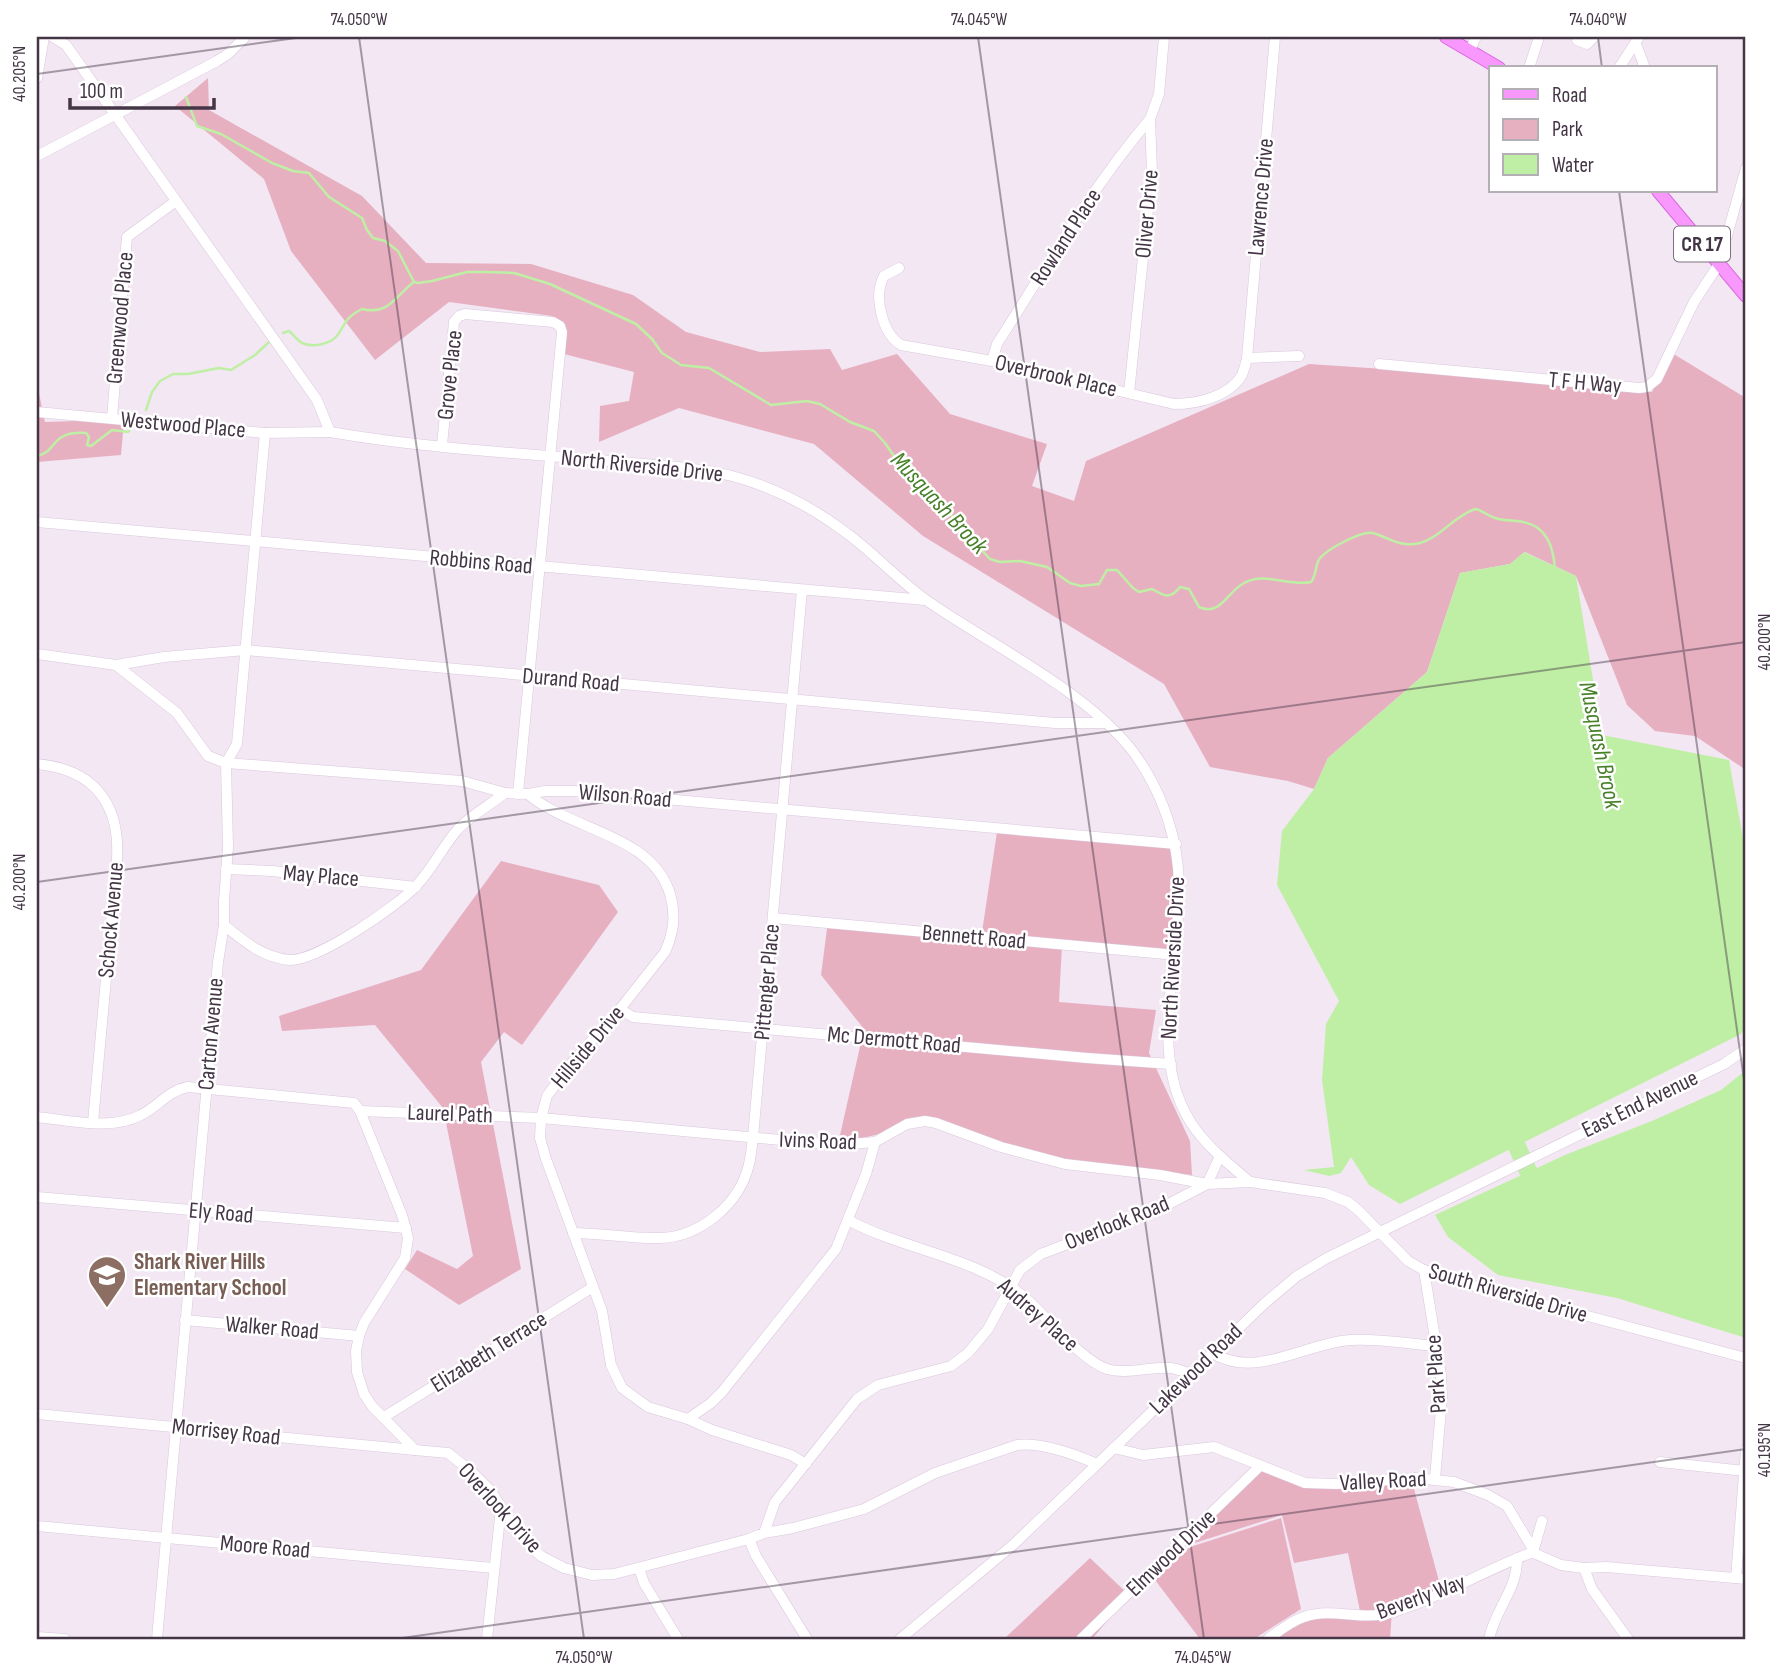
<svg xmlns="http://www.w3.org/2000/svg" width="1783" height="1676" font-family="'Sofia Sans Condensed',sans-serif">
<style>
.green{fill:#e7b0c1}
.water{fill:#bfefa4}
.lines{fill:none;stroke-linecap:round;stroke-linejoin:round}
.stream{stroke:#bfefa4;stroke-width:2.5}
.river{stroke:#bfefa4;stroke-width:18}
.minor-casing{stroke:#dac7dd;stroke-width:11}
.major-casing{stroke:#da67e2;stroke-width:14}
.minor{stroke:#fff;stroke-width:10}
.major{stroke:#f897fc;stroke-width:12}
.ticks{fill:none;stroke:#443646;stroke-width:2;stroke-opacity:0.45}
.labels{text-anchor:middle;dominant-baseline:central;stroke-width:5;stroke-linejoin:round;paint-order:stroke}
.shield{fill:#fff;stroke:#7c727e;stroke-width:2}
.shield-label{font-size:21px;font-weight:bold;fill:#443646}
.street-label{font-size:23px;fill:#443646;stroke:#fff}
.education-label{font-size:23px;font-weight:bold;fill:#785e54;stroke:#fff;text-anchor:start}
.water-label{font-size:24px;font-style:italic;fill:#468027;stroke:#fff}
.neatline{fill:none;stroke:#443646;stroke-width:2.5}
.ticks-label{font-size:18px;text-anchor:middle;fill:#443646}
</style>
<rect width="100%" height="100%" fill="#f2e7f3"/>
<g class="green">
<path d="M208,78L209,110L362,196L426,263L531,264L633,295L686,332L760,352L830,349L842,370L897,354L950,414L1047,444L1032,486L1074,501L1086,461L1309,364L1414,371L1652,392L1672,353L1746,398V770L1695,736L1655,731L1627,705L1576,576L1525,552L1510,564L1460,573L1427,672L1328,758L1314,789L1288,781L1210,767L1164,684L923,536L814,444L679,408L599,442L600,406L629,401L634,372L564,354L552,316L449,302L375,360L291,251L264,179L175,106Z"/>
<path d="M37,384L45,422L107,420L124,422L121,455L37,462Z"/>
<path d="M997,832L1177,846L1176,954L1062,945L1059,1002L1156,1010L1149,1053L1190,1141L1192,1175L1046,1160L937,1120L838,1144L864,1029L821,975L828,921L982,932Z"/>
<path d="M501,861L599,885L618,912L522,1045L504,1032L481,1062L521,1269L459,1305L405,1269L417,1250L457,1269L473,1256L443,1108L375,1025L282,1031L279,1016L421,970Z"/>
<path d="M1260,1466L1313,1485L1411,1478L1442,1592L1392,1611L1390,1639H1270L1307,1616H1361L1348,1553L1294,1563L1282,1515L1176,1549Z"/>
<path d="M1281,1518L1301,1609L1254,1639H1200L1155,1580L1190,1547Z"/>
<path d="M1090,1558L1129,1595L1092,1639H1004Z"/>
</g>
<g class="water">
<path d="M1524,552L1576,576L1602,735L1729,760L1746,855V1026L1741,1034L1400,1204L1369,1185L1351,1157L1341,1173L1329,1176L1304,1170L1334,1167L1322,1080L1326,1024L1339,1001L1277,885L1282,831L1314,789L1328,758L1427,672L1460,573L1510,564Z"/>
<path d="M1746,1070V1338L1617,1298L1498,1275L1448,1237L1435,1215L1565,1155L1652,1121L1721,1090Z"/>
</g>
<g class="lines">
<g class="stream">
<path d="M186,97L197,126L221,134L272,163L293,171L309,173L329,197L362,218L367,230L373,238L385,241L398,251L414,282"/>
<path d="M283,333L289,331C293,334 298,341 302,343C313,348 333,344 339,333C347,320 347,317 362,309C389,316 396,295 414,282L418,283L432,281L467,272H486L514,273L550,284L636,324L652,339L662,353L681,365L709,368L771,405L807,401L820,404L850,422L874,431L885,443L912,482L930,502L944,509L970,531L976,544L990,559L1000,562L1020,561L1047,567L1070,583L1081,586L1099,584L1107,570H1117L1133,588L1139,592L1152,589C1164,596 1170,600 1180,587L1189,589L1199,607C1220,617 1227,592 1244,583C1265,571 1289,587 1311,582C1317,575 1315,564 1320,558C1328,549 1362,530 1373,533C1390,538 1400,548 1420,543C1441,537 1454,516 1475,509C1483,510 1487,516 1495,518C1503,521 1514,520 1523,522C1547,526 1553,547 1555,568"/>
<path d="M146,410L152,392L160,381L173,374H188L219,368L231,370L255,355L269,342"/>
<path d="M37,456C59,451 49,431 86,433L89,437L87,445L91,446L112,430L128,432L132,427"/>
</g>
<path class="river" d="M1507,1124L1528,1171L1541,1188"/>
<defs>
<g id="minor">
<path d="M53,37L66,45L317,400L330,432C422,448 516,453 609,461C650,465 692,466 732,476C781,489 825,514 864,547C884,564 904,584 926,600C989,644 1083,689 1131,749C1157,783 1174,825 1178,868C1186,951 1141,1057 1196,1130C1211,1150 1231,1166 1250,1182"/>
<path d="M1577,40L1587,44L1594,37"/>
<path d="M1636,44L1645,68"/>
<path d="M1470,50L1476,37"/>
<path d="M1529,68L1539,37"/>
<path d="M1619,68L1639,37"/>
<path d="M37,78L44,37"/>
<path d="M37,156L217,61L228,54L245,37"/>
<path d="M899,268L884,276C873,296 882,333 901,345L992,361L1174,404C1197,404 1229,397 1242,375C1244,370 1246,363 1247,358L1275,37"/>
<path d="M1247,358L1299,356"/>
<path d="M992,361L997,344C1046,268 1091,188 1150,119"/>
<path d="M1379,364L1639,388L1647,387L1657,379L1694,302L1719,264L1746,168"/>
<path d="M1129,393L1152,171L1150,119L1159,94L1164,37"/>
<path d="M37,412L265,433L330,432"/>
<path d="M112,418L127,237L176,201"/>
<path d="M442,445L454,322L459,316L465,314L553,322L560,326L562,332L518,794"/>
<path d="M37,522L925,600"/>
<path d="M37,654L116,665L164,657L246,650L1055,723H1106"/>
<path d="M116,665L177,713L208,756L226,763L462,781L505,793L528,794L545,791H574L1176,844"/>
<path d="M37,764C93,769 120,803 117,858L93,1122"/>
<path d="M528,794C571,831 652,834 670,894C676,915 674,932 665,952L620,1009L570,1065L547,1096L541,1118L540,1138L546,1159L602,1311L611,1365L622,1388L648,1407L688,1419L712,1430L791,1455L806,1464"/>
<path d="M226,869L272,871L416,887"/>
<path d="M773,918L1176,955"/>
<path d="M224,925C245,942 262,957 289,960C316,962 398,906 417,885C433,868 443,846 458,829C471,815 490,805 505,793"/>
<path d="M620,1009L633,1017L1087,1058L1171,1064"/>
<path d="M360,1111L541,1118L836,1145L875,1142L907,1124L925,1121L936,1123L1001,1147L1065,1164L1160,1175L1207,1184L1250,1182L1325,1193L1348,1202L1358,1210L1408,1261L1424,1270L1448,1279L1746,1358"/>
<path d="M37,1117C69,1120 111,1131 141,1115C159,1106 167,1091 188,1087L354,1103L360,1111L402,1215L408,1238L405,1258L364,1323L359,1336L356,1351L357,1372L364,1394L372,1406L415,1450L448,1453L472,1472L490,1490L523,1539L541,1556L564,1568L592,1575L614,1574L749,1539L764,1533L775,1502L857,1399L878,1385L951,1366L968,1353L988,1329L1020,1270L1041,1254L1161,1208L1207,1184L1220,1156"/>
<path d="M37,1197L406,1228"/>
<path d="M848,1220C904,1250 973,1256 1023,1296C1047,1316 1079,1359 1107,1369C1128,1375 1150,1366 1171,1368C1178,1369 1185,1372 1191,1374"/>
<path d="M573,1233C602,1233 631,1239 660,1238C700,1237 740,1204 749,1164C751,1156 752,1146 753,1137L802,590"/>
<path d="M1424,1270L1441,1375L1442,1398L1435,1478"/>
<path d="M185,1320L359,1336"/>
<path d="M1213,1353C1255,1380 1306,1343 1350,1340C1378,1338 1409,1344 1437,1346"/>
<path d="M37,1414L415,1450"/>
<path d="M384,1417L593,1287"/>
<path d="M688,1419L711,1403L722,1392L836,1249L866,1174L875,1142"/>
<path d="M1114,1448L1143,1455L1214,1447L1305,1483L1337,1484L1415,1478L1454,1482L1488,1495L1507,1506L1536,1554L1561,1565L1584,1568L1606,1567L1746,1579"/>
<path d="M1660,1462L1745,1471"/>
<path d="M37,1526L493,1568"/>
<path d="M764,1533L793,1528L864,1509L935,1473L1017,1445C1042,1442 1074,1454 1097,1464"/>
<path d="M749,1539L756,1556L807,1639"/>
<path d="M639,1568L644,1583L678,1639"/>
<path d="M1584,1568L1592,1589L1628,1639"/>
<path d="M1736,1578L1746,1449"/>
<path d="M37,1637L65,1639"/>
<path d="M157,1639L218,962L224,925V901L228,847L226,763L237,744L265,433"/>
<path d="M487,1639L501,1508"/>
<path d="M900,1639L1014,1544L1265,1303L1297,1276L1327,1258L1724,1064L1746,1049"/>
<path d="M1081,1639L1260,1466"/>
<path d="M1268,1639C1279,1631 1291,1621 1304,1617C1332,1607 1362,1621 1390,1613C1439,1598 1485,1570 1533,1552L1542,1521"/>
<path d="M1489,1639C1495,1609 1518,1589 1517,1558"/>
</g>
<g id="major">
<path d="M1446,37L1499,68"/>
<path d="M1658,191L1746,296"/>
</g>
</defs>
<use href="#minor" class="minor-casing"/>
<use href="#major" class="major-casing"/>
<use href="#minor" class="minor"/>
<use href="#major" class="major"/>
</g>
<path class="ticks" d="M359,37L584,1639M978,37L1204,1639M1598,37L1602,68M37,74L303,37M1619,191L1746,1094M37,882L1746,642M395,1639L1746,1449"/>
<defs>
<symbol id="school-pin" viewBox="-11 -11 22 30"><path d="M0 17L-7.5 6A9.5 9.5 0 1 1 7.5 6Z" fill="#8d6e63" stroke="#fff"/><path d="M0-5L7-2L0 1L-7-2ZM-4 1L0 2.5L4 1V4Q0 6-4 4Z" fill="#fff"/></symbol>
</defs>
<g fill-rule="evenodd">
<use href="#school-pin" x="85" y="1253" width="44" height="60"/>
</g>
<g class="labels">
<rect class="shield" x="1674" y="226.5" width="56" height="35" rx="5"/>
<g class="shield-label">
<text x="1702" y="244">CR 17</text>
</g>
<g class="street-label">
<text transform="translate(1261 197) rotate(-85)">Lawrence Drive</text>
<text transform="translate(1147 214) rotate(-85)">Oliver Drive</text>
<text transform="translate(1066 237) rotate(-57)">Rowland Place</text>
<text transform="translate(120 318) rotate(-85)">Greenwood Place</text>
<text transform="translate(450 375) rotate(-84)">Grove Place</text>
<text transform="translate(1056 376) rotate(13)">Overbrook Place</text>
<text transform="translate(1585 383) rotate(5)">T F H Way</text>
<text transform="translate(183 425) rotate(5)">Westwood Place</text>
<text transform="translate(642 466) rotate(6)">North Riverside Drive</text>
<text transform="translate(481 562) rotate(5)">Robbins Road</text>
<text transform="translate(571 680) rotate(5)">Durand Road</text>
<text transform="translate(625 796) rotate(5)">Wilson Road</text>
<text transform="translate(321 876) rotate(5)">May Place</text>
<text transform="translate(111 920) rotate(-85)">Schock Avenue</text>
<text transform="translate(974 937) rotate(5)">Bennett Road</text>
<text transform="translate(1173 958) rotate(-87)">North Riverside Drive</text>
<text transform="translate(767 982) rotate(-85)">Pittenger Place</text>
<text transform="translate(211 1034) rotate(-85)">Carton Avenue</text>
<text transform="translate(894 1040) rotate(5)">Mc Dermott Road</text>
<text transform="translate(588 1047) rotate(-50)">Hillside Drive</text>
<text transform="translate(1640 1104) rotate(-26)">East End Avenue</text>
<text transform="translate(450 1114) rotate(2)">Laurel Path</text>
<text transform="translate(818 1141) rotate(2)">Ivins Road</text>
<text transform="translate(221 1213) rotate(5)">Ely Road</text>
<text transform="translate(1117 1223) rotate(-22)">Overlook Road</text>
<text transform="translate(1508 1293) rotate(16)">South Riverside Drive</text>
<text transform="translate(1038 1315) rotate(41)">Audrey Place</text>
<text transform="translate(272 1328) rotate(5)">Walker Road</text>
<text transform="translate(489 1352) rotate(-32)">Elizabeth Terrace</text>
<text transform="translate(1196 1369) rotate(-44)">Lakewood Road</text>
<text transform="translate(1436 1374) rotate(-94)">Park Place</text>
<text transform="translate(226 1432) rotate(6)">Morrisey Road</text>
<text transform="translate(1383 1481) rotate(-3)">Valley Road</text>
<text transform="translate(500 1508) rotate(48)">Overlook Drive</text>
<text transform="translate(265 1547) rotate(5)">Moore Road</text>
<text transform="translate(1171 1553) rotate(-44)">Elmwood Drive</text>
<text transform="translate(1421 1597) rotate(-20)">Beverly Way</text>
</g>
<g class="education-label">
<text x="134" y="1262">Shark River Hills<tspan x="134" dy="26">Elementary School</tspan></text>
</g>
<g class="water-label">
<text transform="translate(939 503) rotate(47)">Musquash Brook</text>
<text transform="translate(1600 745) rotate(78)">Musquash Brook</text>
</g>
</g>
<rect width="1783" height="1676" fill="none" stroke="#ffffff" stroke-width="77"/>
<rect x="1489" y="66" width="228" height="126" fill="#ffffff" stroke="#b4afb5" stroke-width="2"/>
<rect x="1503" y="89" width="35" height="10" fill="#f897fc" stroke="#b4afb5" stroke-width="2"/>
<text x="1552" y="102" font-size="21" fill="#443646">Road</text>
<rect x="1503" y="119" width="35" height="21" fill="#e7b0c1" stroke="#b4afb5" stroke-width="2"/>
<text x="1552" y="136" font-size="21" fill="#443646">Park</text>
<rect x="1503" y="154" width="35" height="21" fill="#bfefa4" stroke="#b4afb5" stroke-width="2"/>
<text x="1552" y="172" font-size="21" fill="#443646">Water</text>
<path d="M70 98v10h144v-10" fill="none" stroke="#443646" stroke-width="3.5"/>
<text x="80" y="98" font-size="21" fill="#443646" stroke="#ffffff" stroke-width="5" paint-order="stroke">100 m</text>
<rect x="38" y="38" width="1706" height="1600" class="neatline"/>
<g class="ticks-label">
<text x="359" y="25">74.050°W</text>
<text x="979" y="25">74.045°W</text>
<text x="1598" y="25">74.040°W</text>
<text transform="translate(19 74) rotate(-90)" y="6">40.205°N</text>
<text transform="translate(1764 642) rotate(-90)" y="6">40.200°N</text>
<text transform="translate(19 882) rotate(-90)" y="6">40.200°N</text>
<text transform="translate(1764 1450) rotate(-90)" y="6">40.195°N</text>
<text x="584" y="1663">74.050°W</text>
<text x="1203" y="1663">74.045°W</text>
</g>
</svg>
